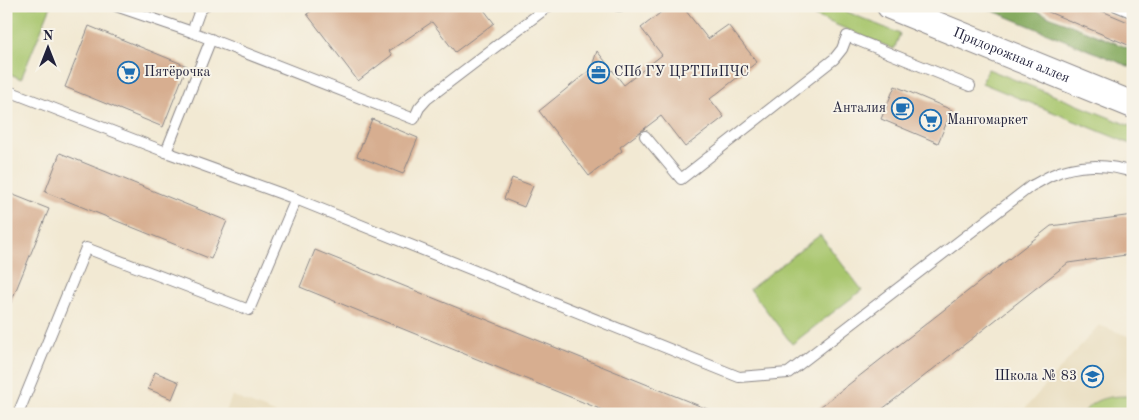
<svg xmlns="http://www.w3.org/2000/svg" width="1139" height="420" font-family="'Old Standard TT',serif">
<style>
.built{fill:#e7daba}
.green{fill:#a8c66d;stroke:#657454}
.forest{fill:#86ab60;stroke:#54664e}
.building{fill:#d7ae90}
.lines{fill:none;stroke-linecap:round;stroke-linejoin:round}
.service-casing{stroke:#8a8687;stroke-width:12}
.tertiary-casing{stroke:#8a8687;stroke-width:28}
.service{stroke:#fff;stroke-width:10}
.tertiary{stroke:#fff;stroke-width:26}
.labels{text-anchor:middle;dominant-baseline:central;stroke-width:4;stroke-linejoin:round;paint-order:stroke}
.street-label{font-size:14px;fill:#22223b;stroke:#f7f3e8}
.poi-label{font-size:14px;fill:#22223b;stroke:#f7f3e8;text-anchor:start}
</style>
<rect width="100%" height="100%" fill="#f7f3e8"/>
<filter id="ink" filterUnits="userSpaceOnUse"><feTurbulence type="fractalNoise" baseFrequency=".02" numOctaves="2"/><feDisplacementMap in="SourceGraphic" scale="10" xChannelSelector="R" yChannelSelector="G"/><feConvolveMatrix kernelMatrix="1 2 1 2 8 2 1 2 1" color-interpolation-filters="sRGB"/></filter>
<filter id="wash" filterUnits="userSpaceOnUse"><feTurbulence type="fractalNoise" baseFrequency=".0096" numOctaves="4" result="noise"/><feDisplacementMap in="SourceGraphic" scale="20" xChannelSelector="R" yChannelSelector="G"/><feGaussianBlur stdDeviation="1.12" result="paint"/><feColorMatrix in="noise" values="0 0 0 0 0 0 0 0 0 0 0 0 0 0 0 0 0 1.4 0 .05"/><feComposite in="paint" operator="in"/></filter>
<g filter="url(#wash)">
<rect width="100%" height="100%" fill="#f2e9d3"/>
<g class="built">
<path d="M1099,325L1133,338V414H1020Z"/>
<path d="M232,396L277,414H225Z"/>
</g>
<g class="green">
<path d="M6,6H51L21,79L6,72Z"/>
<path d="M791,6H833L900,34L894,49Z"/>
<path d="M988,69L1133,127V145L982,83Z"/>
<path d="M820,235L862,290L792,344L750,289Z"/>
<path d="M1129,396L1133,397V414H1083C1093,397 1112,396 1129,396Z"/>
</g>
<path class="forest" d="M981,6H1024L1133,50V68Z"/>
<g id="blocks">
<g class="building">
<path d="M318,6H481L494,23L455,52L432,22L389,51L392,55L358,81L307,14Z"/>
<path d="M669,6H682L708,39L728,25L757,62L710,99L724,117L685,147L661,116L620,147L622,151L589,176L539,111L591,69L597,51L624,85L662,55L641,28Z"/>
<path d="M1034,6H1090L1133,24V47Z"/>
<path d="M89,26L187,66L163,127L65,87Z"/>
<path d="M895,86L952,110L938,143L881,119Z"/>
<path d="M372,119L418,138L403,174L357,156Z"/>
<path d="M60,153L227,221L211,259L45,192Z"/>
<path d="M512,178L533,186L524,207L504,199Z"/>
<path d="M6,192L49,209L7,312H6Z"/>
<path d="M1133,215V254L1068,263L876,414H811L1051,226Z"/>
<path d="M315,250L717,413L716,414H612L300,287Z"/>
<path d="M155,372L179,382L172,399L148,389Z"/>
</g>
</g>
</g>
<g filter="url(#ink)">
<use href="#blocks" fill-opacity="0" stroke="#8a8687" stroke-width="1"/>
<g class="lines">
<defs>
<g id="service">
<path d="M116,6L192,32L414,119L419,108L427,99L549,6"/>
<path d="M618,6H620"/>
<path d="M1116,6L1133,13"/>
<path d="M192,32L200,10L205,6"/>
<path d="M6,90L166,152L296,199"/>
<path d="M645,136L681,179L834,59L842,49L847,36L970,86"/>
<path d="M166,152L211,39"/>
<path d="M18,414L86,248L249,310L296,199L739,377L788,373L1031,186C1038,183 1045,178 1052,175C1075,164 1109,163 1133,173"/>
</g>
<g id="tertiary">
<path id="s1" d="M890,6L1133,105"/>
</g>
</defs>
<use href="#service" class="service-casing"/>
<use href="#tertiary" class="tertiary-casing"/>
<use href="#service" class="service"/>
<use href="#tertiary" class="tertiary"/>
</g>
</g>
<defs>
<symbol id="supermarket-ring" viewBox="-11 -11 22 22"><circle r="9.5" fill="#f7f3e8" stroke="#1f6fb2" stroke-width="1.5"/><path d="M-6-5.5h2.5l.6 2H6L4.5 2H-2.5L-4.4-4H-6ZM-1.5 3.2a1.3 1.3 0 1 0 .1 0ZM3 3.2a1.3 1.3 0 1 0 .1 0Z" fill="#1f6fb2"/></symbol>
<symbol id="office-ring" viewBox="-11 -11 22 22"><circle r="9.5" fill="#f7f3e8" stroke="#1f6fb2" stroke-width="1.5"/><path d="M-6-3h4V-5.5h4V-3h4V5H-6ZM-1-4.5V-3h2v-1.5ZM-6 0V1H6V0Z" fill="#1f6fb2"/></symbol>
<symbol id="cafe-ring" viewBox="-11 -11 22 22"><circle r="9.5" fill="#f7f3e8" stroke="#1f6fb2" stroke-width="1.5"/><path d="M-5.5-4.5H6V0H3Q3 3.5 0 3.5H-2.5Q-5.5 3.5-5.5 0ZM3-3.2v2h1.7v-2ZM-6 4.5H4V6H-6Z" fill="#1f6fb2"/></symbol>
<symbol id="school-ring" viewBox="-11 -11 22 22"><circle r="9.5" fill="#f7f3e8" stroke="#1f6fb2" stroke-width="1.5"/><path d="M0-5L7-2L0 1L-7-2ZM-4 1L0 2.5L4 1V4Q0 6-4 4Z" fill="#1f6fb2"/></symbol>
</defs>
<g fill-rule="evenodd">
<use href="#supermarket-ring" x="116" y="60" width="25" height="25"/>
<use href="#office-ring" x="586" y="60" width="25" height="25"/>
<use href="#cafe-ring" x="890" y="96" width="25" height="25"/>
<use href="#supermarket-ring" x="918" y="108" width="25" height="25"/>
<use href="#school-ring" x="1080" y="364" width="25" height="25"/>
</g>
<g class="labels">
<g class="street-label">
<text stroke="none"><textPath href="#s1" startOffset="131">Придорожная аллея</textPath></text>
</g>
<g class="poi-label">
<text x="144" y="72">Пятёрочка</text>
<text x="614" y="72">СПб ГУ ЦРТПиПЧС</text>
<text x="886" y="108" text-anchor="end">Анталия</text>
<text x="947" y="120">Мангомаркет</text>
<text x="1077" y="376" text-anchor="end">Школа № 83</text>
</g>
</g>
<rect width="1139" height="420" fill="none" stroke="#f7f3e8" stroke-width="25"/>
<g transform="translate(48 48)" stroke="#f7f3e8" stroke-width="4" paint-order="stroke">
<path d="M0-4L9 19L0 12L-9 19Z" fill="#22223b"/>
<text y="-8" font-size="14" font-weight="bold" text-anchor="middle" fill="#22223b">N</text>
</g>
</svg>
